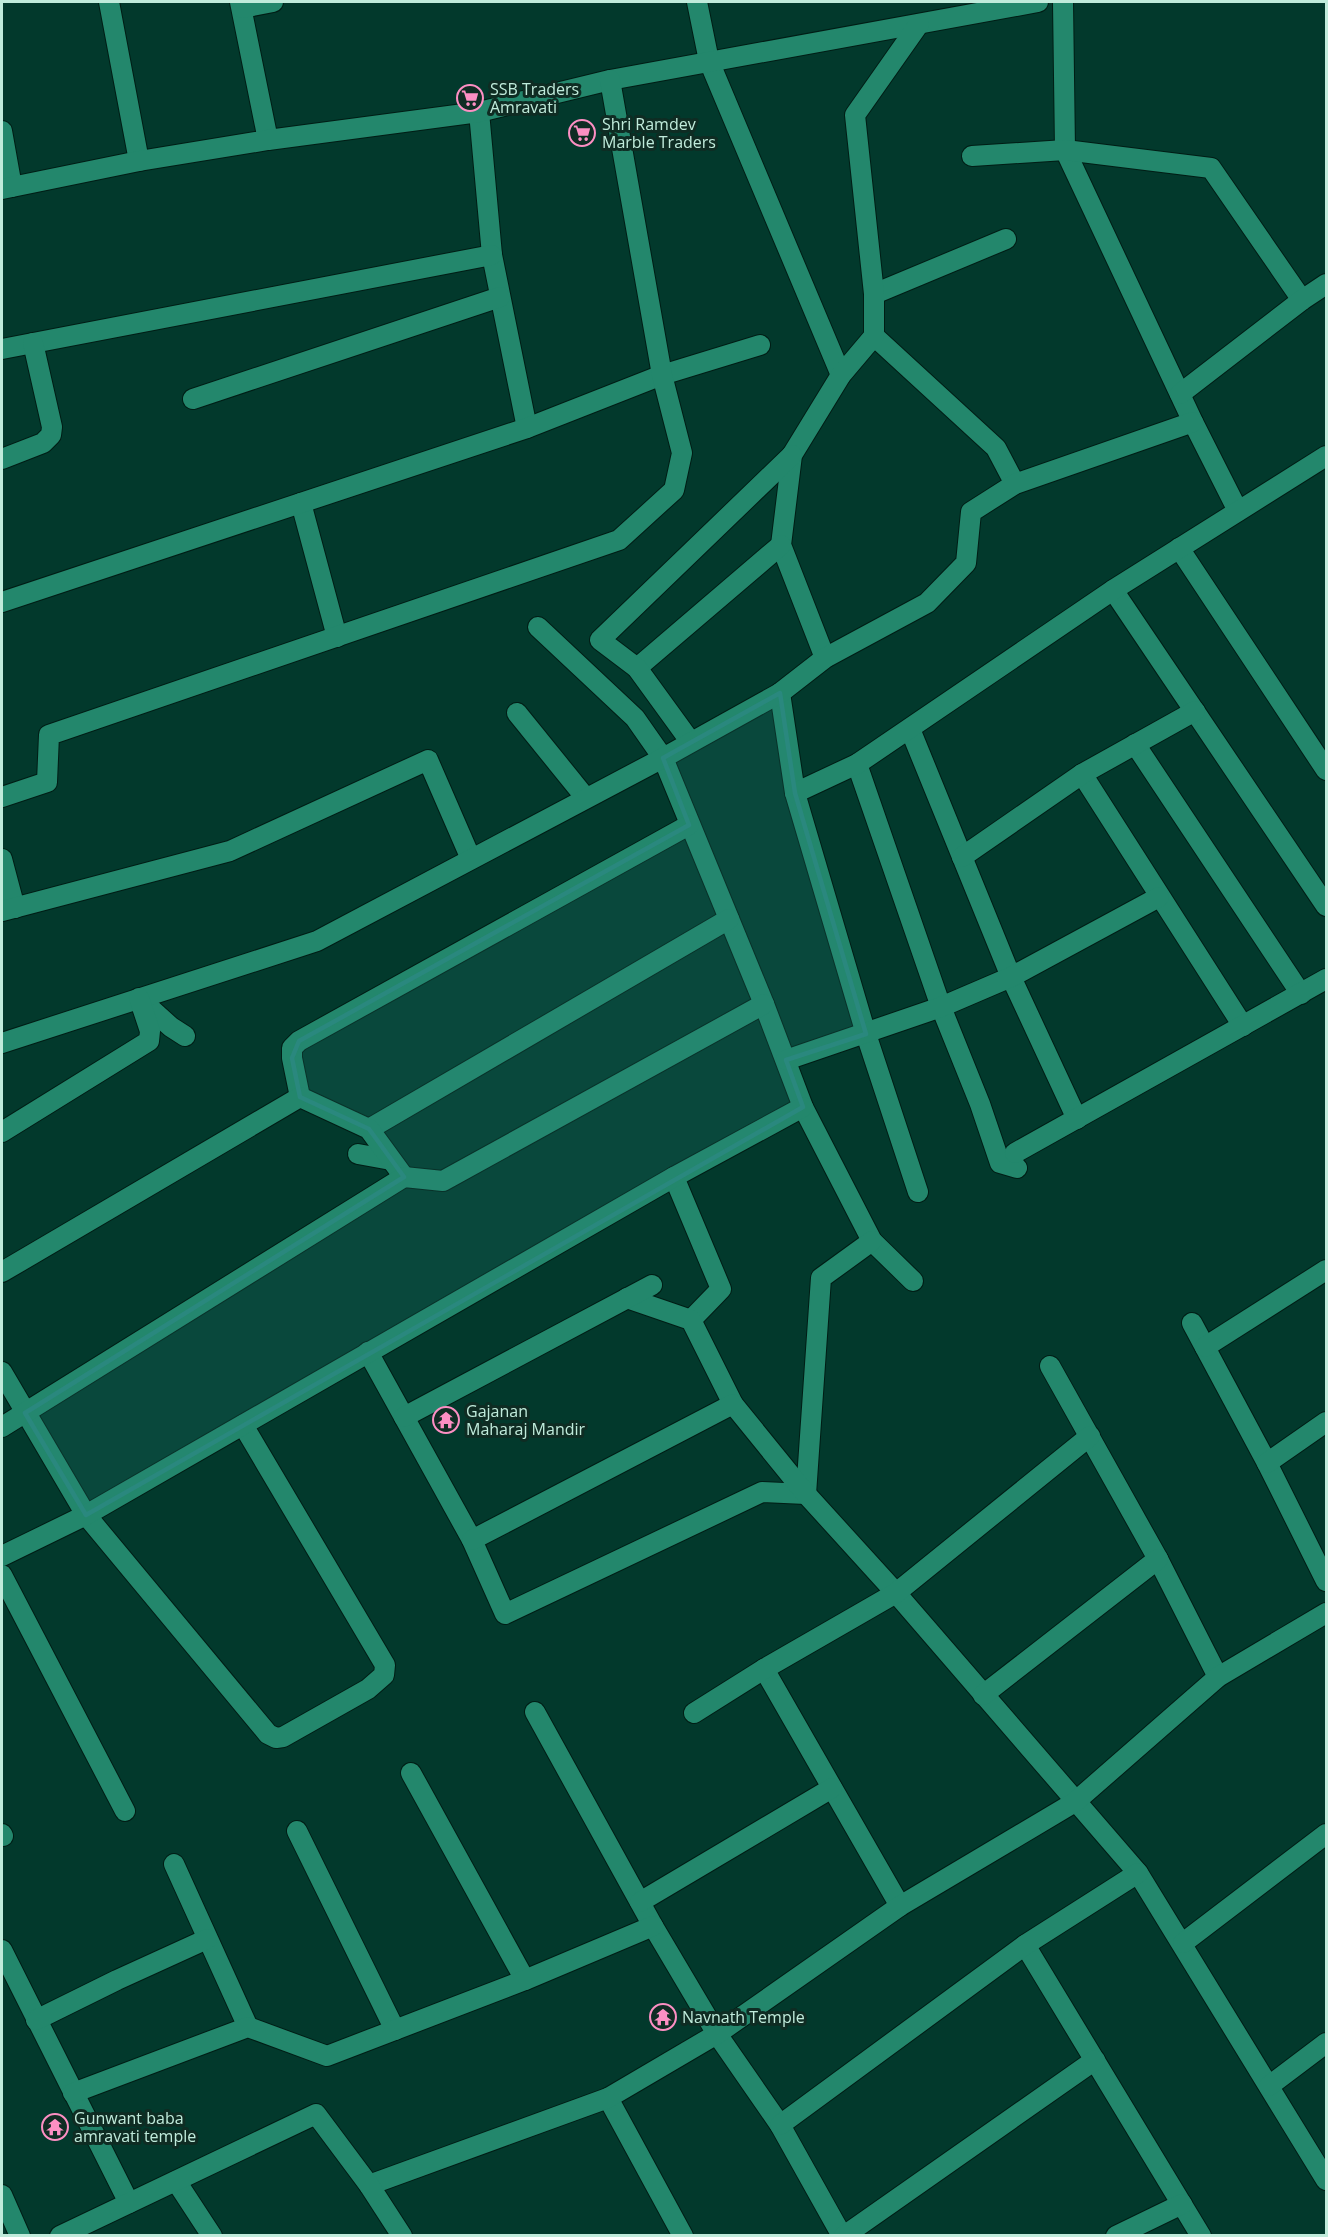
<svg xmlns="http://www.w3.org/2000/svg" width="1328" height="2237" font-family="'Open Sans',sans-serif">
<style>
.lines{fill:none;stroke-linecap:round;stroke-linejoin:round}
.minor-casing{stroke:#011d15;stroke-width:22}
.minor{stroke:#23876c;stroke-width:20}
.marked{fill:#2a887e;fill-opacity:0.2;stroke:#2a887e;stroke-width:4.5;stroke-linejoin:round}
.labels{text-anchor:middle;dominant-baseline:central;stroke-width:6;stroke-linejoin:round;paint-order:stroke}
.poi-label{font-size:16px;fill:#c0ebdb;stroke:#0f2c23;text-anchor:start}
</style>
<rect width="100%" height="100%" fill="#02392c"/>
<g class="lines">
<defs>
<g id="minor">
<path d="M109,2L139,161"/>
<path d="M240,2L268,140"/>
<path d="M697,2L709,61L841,375"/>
<path d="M1063,2L1065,150L1193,422L1238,511"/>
<path d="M242,8L273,2"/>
<path d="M479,112L492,255L527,428"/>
<path d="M2,131L12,187"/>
<path d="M972,156L1065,150L1211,168L1302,300"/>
<path d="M2,189L139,161L268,140L479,112L610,80L1038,2"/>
<path d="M874,294L1006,239"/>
<path d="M874,336L996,448L1015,484"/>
<path d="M2,349L492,255"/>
<path d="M1180,394L1302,300L1326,284"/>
<path d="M193,399L500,297"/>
<path d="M2,459L43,443L51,435L52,427L33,343"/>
<path d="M301,503L337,637"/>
<path d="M1179,548L1326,770"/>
<path d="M1113,590L1326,906"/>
<path d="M2,602L527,428L662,375L760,345"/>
<path d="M538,627L635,718L663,758L764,1004L803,1107L872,1241L913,1281"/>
<path d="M825,658L781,545L792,455L841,375L874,336V294L855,115L919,24"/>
<path d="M637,668L781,545"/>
<path d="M780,693L795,793L866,1034L918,1192"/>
<path d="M517,713L585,797"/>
<path d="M910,729L1011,977L1077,1119"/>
<path d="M690,741L637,668L600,640L792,455"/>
<path d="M1135,744L1301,994"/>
<path d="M857,764L941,1007L980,1104L1000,1163L1017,1168"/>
<path d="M1082,774L1243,1026"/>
<path d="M795,793L857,764L1113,590L1326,456"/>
<path d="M2,797L47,782L49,735L619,540L674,490L682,453L662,375L610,80"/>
<path d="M962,857L1082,774L1195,711"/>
<path d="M2,859L15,908"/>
<path d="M2,911L230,851L428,760L471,859"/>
<path d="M141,1000L171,1027L185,1036"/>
<path d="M2,1043L317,941L663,758L780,693L825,658L927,603L966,563L971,512L1015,484L1193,422"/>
<path d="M786,1060L941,1007L1011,977L1159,897"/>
<path d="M300,1097L292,1058V1048L299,1041L689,825"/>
<path d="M369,1129L729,919"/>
<path d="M2,1132L149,1041L150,1031L139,998"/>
<path d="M1015,1153L1326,979"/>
<path d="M358,1154L391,1160"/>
<path d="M674,1177L721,1289L691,1320"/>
<path d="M2,1272L300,1097L369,1129L404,1177"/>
<path d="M627,1298L691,1320L733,1404"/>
<path d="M1192,1323L1267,1463L1326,1581"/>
<path d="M1205,1347L1326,1270"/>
<path d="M368,1352L472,1540L505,1614L762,1492L806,1494L821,1278L872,1241"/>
<path d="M1050,1366L1158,1559L1218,1677"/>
<path d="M2,1372L86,1515L268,1734L276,1738L283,1737L368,1689L384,1675L385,1665L243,1425"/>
<path d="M404,1417L652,1285"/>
<path d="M2,1427L404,1177L443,1181L764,1004"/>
<path d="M1267,1463L1326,1422"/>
<path d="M472,1540L733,1404L806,1494L896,1593L1138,1873L1326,2180"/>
<path d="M2,1556L86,1515L674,1177L803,1107"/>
<path d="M2,1575L125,1811"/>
<path d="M764,1669L900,1906"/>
<path d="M983,1695L1158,1559"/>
<path d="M535,1712L653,1926L717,2034L780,2125L842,2236"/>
<path d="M694,1713L764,1669L896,1593L1090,1436"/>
<path d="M411,1773L525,1980"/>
<path d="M297,1831L395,2030"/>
<path d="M2,1834L3,1836"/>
<path d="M174,1864L248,2027"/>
<path d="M640,1902L832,1788"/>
<path d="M1183,1943L1326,1834"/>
<path d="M1025,1945L1201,2236"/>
<path d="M2,1950L129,2203"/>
<path d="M36,2020L117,1980L207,1939"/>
<path d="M1269,2086L1326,2043"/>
<path d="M73,2093L248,2027L327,2056L525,1980L653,1926"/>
<path d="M608,2098L683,2236"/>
<path d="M780,2125L1025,1945L1138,1873"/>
<path d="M176,2181L212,2236"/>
<path d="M369,2185L608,2098L717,2034L900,1906L1075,1802L1218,1677L1326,1613"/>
<path d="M2,2195L20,2236"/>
<path d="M60,2236L316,2114L369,2185L402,2236"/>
<path d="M844,2236L1095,2060"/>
<path d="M1116,2236L1182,2204"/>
</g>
</defs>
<use href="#minor" class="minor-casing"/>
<use href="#minor" class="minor"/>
</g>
<path class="marked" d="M780,693L795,793L866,1034L786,1060L803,1107L86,1515L25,1413L404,1177L369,1129L300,1097L292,1058L299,1041L689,825L663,758Z"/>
<defs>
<symbol id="supermarket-ring" viewBox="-11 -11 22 22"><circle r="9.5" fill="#0f2c23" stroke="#fc8fc3" stroke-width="1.5"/><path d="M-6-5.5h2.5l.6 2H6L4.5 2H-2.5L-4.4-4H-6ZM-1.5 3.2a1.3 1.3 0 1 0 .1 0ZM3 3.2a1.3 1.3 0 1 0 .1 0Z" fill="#fc8fc3"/></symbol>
<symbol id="temple-ring" viewBox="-11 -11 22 22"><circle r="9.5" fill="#0f2c23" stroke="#fc8fc3" stroke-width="1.5"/><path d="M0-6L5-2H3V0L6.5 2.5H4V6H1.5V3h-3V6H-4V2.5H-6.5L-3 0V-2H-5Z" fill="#fc8fc3"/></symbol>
</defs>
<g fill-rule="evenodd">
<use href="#supermarket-ring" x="455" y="83" width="30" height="30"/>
<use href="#supermarket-ring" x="567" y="118" width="30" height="30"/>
<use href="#temple-ring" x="431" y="1405" width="30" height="30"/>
<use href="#temple-ring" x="648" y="2002" width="30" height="30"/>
<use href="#temple-ring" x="40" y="2112" width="30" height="30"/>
</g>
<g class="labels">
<g class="poi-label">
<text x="490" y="89">SSB Traders<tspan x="490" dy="18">Amravati</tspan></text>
<text x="602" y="124">Shri Ramdev<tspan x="602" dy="18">Marble Traders</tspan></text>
<text x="466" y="1411">Gajanan<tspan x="466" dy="18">Maharaj Mandir</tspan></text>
<text x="682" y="2017">Navnath Temple</text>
<text x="74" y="2118">Gunwant baba<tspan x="74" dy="18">amravati temple</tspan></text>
</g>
</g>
<rect width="1328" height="2237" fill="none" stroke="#c0ebdb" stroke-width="6"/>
</svg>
